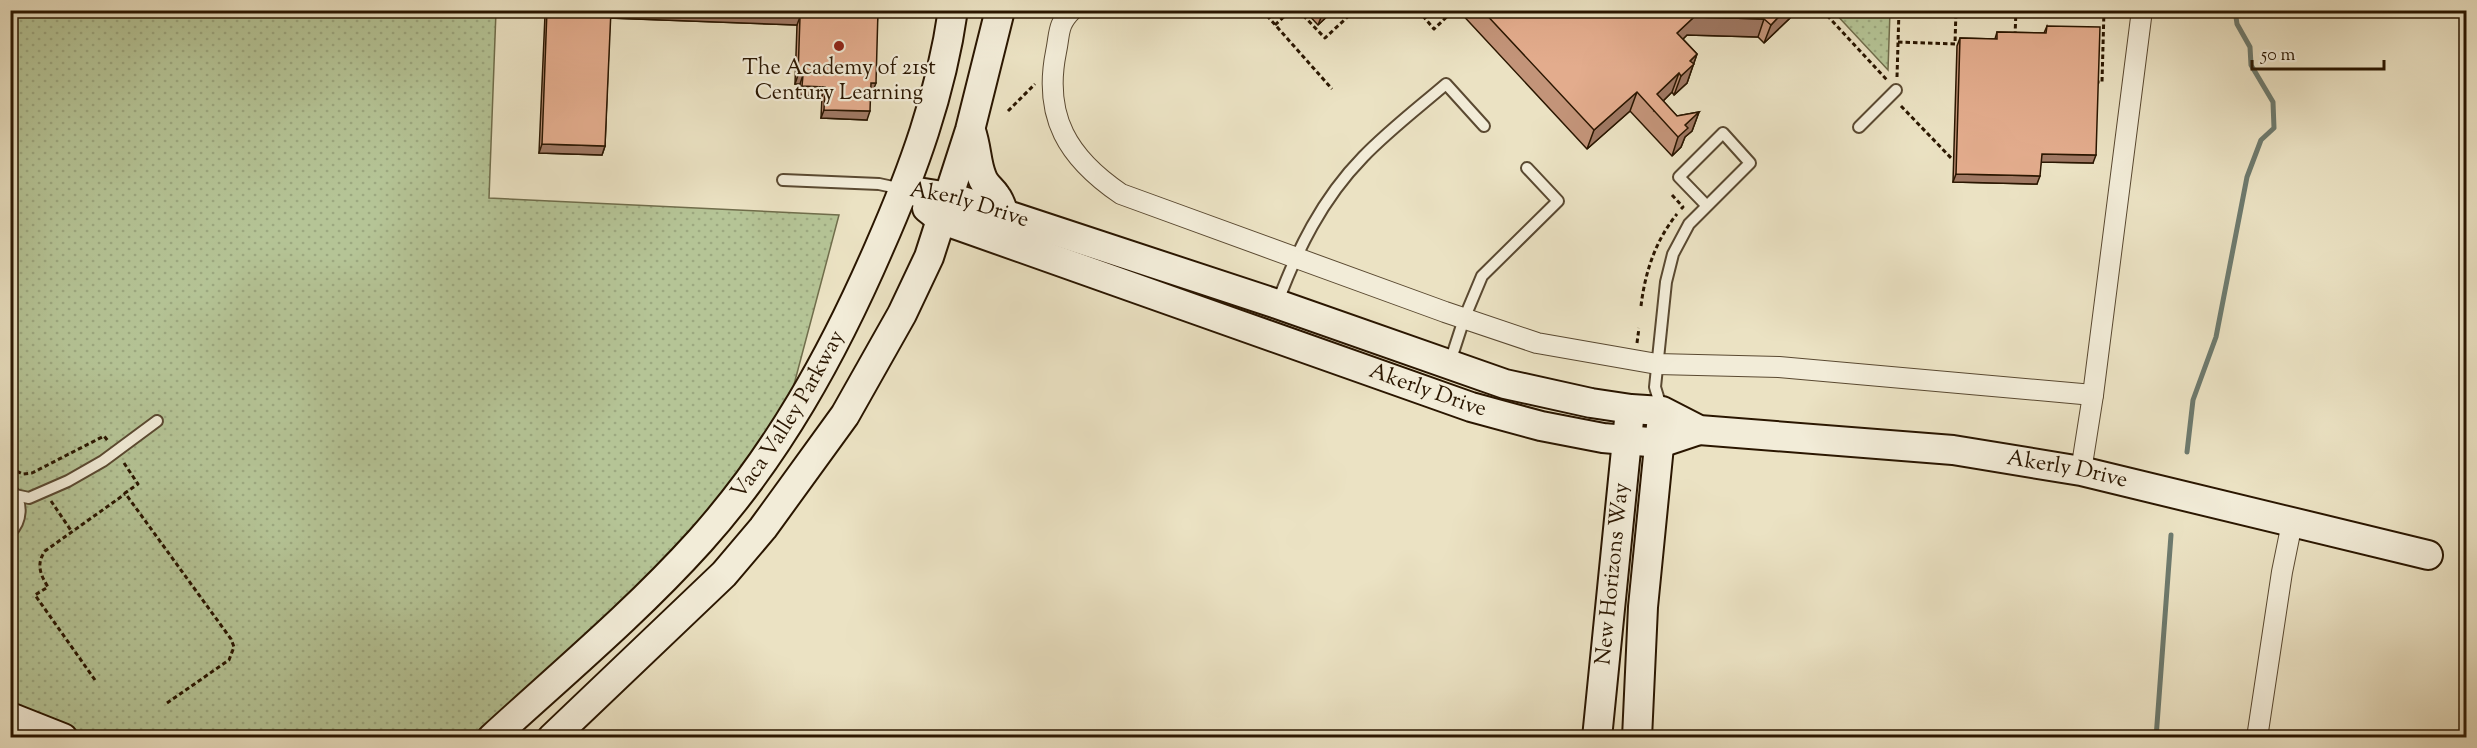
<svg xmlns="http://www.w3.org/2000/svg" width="2477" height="748" font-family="'Sorts Mill Goudy',serif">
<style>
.grass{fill:url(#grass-dots);stroke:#706d4b;stroke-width:1.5}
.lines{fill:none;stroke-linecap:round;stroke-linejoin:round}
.stream{stroke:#6d7a6e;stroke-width:5}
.lane-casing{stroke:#5a4931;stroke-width:14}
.street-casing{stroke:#5a4931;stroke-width:22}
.secondary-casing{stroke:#2a1600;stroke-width:32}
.path{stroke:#2a1600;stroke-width:3;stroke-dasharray:4.5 3;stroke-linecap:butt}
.lane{stroke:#f2ecd8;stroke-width:10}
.street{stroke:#f2ecd8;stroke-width:20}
.secondary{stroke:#f2ecd8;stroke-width:28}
.wall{fill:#c39479;stroke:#2a1600;stroke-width:1.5}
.shaded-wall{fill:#9f7863;stroke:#2a1600;stroke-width:1.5}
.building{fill:#e3ac8d;stroke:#2a1600;stroke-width:1.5}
.poi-dot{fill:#8f2418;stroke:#f2ecd8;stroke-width:2}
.labels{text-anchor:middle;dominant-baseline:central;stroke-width:4.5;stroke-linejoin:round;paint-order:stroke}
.poi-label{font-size:22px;fill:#2a1600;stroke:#f2ecd8}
.street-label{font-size:22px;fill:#2a1600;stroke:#f2ecd8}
</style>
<defs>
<pattern id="grass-dots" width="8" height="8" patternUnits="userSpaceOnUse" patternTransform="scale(1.5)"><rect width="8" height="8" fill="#b5c496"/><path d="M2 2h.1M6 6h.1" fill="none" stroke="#9ca880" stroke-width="1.8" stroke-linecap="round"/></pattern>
</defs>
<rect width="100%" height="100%" fill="#ebe2c3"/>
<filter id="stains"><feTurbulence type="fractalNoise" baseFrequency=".00333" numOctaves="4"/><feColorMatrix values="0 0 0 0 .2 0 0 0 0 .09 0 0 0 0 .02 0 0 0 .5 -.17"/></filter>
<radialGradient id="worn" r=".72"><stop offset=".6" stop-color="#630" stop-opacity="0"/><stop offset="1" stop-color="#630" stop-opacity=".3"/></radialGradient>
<g class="grass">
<path d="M10,11H496L489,198L839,215L779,441L492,737H11Z"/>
<path d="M1833,11H1890L1888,70Z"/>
</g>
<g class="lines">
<g class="stream">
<path d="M2187,452L2193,400L2216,337L2247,177L2261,140L2274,128L2273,102L2251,65L2250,47L2237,24L2235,10"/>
<path d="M2156,738L2171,535"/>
</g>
<defs>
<g id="lane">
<path d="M1859,127L1896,90"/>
<path d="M783,180L879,184L902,189"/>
<path d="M1277,304C1297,250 1322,199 1363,157C1388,131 1418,108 1446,84L1484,126"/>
<path d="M1450,362L1464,319L1482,276L1558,201L1527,168"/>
<path d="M1662,410L1655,387L1666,282L1673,254L1689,224L1750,163L1723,133L1679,177L1707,206"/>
<path d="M15,495L29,498L68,481L103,461L157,421"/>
<path d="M10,533C22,521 23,503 12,491"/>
</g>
<g id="street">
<path d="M1072,10C1057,25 1060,33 1056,52C1043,117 1068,158 1121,194L1445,312L1537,343L1657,364L1779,367L2093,395"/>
<path d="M2081,471L2093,395L2142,10"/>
<path d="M2257,738L2282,572L2292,523"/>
</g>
<g id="secondary">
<path d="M971,131C977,148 976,163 982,177C985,186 992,189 996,196C1000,201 1002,208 1004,214"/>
<path id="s1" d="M905,190L949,197L1004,214L1277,304L1505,384L1591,403L1631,409L1662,411L1699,430L1953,450L2081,471L2428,555"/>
<path id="s2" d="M927,208L942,220L957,225L1471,407L1541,426L1603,438L1660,443L1699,430"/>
<path d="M10,717L63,738"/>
<path id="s3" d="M492,738C562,674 636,612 700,541C778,454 833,354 879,248C913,171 941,94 953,10"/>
<path d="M552,738L724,574L763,528L845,415L902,314L929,257L970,130L1000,10"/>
<path id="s4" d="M1597,738L1629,420"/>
<path d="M1637,738L1643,607L1661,426"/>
</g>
</defs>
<use href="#lane" class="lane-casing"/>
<use href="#street" class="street-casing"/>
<use href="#secondary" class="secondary-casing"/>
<g class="path">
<path d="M1262,10L1332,89"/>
<path d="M1298,10L1325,38L1355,10"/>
<path d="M1418,10L1434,29L1454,10"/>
<path d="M1822,10L1887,80"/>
<path d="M1275,25L1291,10"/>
<path d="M2015,36L2016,10"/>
<path d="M1898,42L1955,44L1956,10"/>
<path d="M1897,77L1899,10"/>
<path d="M2095,82H2102L2104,10"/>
<path d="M1901,106L1953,160"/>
<path d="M1008,111L1035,84"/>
<path d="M1672,195L1683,207L1681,209"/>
<path d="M1641,306C1645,273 1655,241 1677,214"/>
<path d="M1637,343L1639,328"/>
<path d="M124,463L138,484L125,493L231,639L234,647L229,660L167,703"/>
<path d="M10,468L23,474L32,473L104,436L108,441"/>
<path d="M51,501L72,532"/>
<path d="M95,680L35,595L48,587C40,574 36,564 45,551L125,494"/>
</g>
<use href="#lane" class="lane"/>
<use href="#street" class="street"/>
<use href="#secondary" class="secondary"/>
</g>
<g class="wall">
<path d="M546,10H878L873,91H870L867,120L821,118L822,96L799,95L800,84H795L797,25L610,18L605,146L602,155L539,153L545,15Z"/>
<path d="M1267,10H1277L1272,16Z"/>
<path d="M1304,10H1334L1318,25Z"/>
<path d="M1458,10H1792L1790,18L1764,43L1758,37L1687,35L1683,39L1697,54L1687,83L1674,95L1672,92L1663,101L1677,116L1699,112L1692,131L1685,137L1681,147L1672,156L1630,111L1587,149Z"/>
<path d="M2047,26L2093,163L2041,162L2037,184L1953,182L1957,46L1960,38L1995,39L1997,32L2044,33Z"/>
</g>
<g class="shaded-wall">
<path d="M610,10H634L800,17L797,25L608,18Z"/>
<path d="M1324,10H1334L1318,25Z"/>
<path d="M1785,10H1792L1790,18L1764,43L1771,25Z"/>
<path d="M1694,17L1764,19L1758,37L1687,35L1670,52L1677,33Z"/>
<path d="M1697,54L1687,83L1674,95L1681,76L1690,61Z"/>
<path d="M1679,73L1672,92L1654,110L1657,94Z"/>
<path d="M798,75H803L800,84H795Z"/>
<path d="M871,83H876L873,91H867Z"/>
<path d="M802,86L825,87L822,96L799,95Z"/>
<path d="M1637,92L1630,111L1587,149L1594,130Z"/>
<path d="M824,110L870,111L867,120L821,118Z"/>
<path d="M1699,112L1692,131L1685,137L1681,147L1672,156L1678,137L1685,125Z"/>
<path d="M542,144L605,146L602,155L539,153Z"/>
<path d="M2042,154L2096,155L2093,163L2039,162Z"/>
<path d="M1956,174L2040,176L2037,184L1953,182Z"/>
</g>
<g class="building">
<path d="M547,10H611L605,146L542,144Z"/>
<path d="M634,10H878L876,83H871L870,111L824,110L825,87L802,86L803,75H798L800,17Z"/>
<path d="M1482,10H1785L1771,25L1764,19L1694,17L1677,33L1697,54L1690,61L1694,64L1681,76L1679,73L1657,94L1677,116L1699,112L1685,125L1688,128L1678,137L1637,92L1594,130Z"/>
<path d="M2047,26L2100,27L2096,155L2042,154L2040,176L1956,174L1960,38L1997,39V32L2046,33Z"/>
</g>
<circle class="poi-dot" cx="839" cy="46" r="6"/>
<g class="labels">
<g class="poi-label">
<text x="839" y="69">The Academy of 21st<tspan x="839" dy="25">Century Learning</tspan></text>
</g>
<g class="street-label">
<text stroke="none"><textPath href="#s1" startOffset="66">Akerly Drive</textPath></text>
<text stroke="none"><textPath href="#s2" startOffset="534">Akerly Drive</textPath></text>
<text stroke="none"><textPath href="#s3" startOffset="441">Vaca Valley Parkway</textPath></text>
<text stroke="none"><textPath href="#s1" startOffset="1203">Akerly Drive</textPath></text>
<text stroke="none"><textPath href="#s4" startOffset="165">New Horizons Way</textPath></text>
</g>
</g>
<rect width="2477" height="748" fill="none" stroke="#ebe2c3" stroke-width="36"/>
<rect x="12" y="12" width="2453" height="724" fill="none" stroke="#2a1600" stroke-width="3"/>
<rect x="18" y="18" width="2441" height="712" fill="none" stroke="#2a1600" stroke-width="1.5"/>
<path d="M2252 60v9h132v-9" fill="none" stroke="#2a1600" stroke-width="3"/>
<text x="2261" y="60" font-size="18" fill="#2a1600" stroke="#f2ecd8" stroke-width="4.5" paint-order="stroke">50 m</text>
<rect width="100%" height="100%" filter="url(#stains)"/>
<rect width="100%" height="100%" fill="url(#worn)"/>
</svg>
